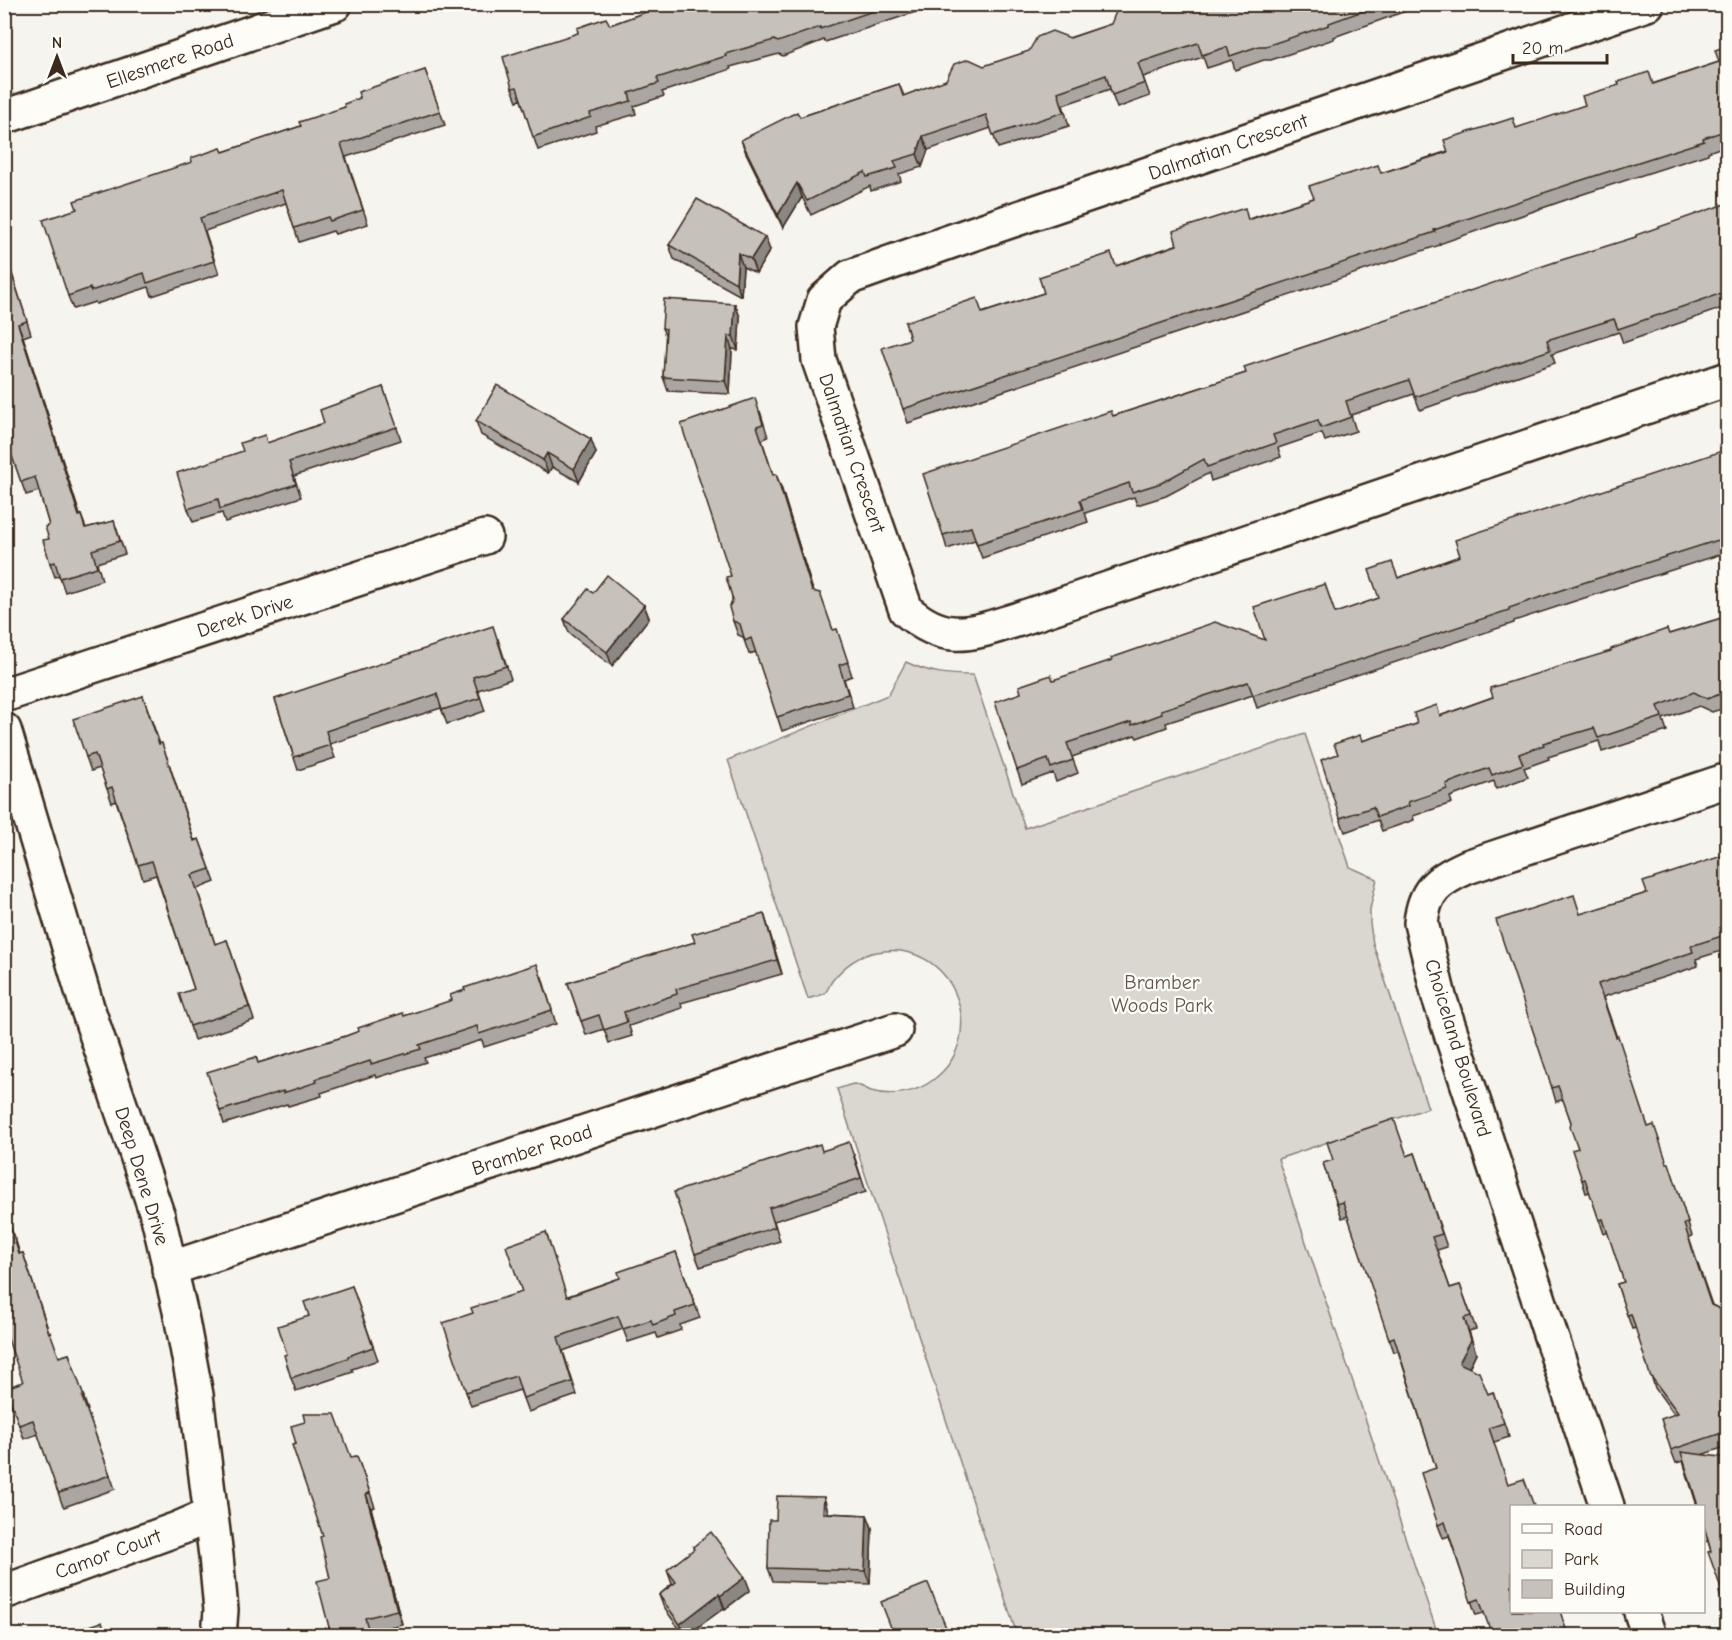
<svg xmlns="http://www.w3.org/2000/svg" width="1732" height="1640" font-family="'Comic Neue',sans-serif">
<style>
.green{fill:#dad6d0;stroke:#8a8077;stroke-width:1.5}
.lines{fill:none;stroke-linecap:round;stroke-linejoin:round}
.street-casing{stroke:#3b2a1e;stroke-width:38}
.secondary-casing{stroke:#3b2a1e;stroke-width:38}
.street{stroke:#fdfcf7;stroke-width:33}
.secondary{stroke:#fdfcf7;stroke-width:33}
.wall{fill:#aba6a1;stroke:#3b2a1e;stroke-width:1.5}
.shaded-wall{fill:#8b8783;stroke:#3b2a1e;stroke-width:1.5}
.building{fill:#c7c1bb;stroke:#3b2a1e;stroke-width:1.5}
.labels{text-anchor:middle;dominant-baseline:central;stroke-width:4.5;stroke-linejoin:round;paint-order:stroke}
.street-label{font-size:20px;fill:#3b2a1e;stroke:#fdfcf7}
.park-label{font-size:20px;fill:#63554a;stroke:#fdfcf7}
</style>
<rect width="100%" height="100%" fill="#f5f4ee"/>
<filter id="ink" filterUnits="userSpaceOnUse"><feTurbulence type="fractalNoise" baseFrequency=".0167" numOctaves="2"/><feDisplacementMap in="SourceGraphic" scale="12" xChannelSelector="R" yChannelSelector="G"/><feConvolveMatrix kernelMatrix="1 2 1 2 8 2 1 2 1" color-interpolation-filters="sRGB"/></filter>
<g filter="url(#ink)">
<path class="green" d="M906,662C929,673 948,675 973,675L1025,828L1305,734L1350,867L1377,879L1370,909V923L1373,944L1428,1108L1278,1159L1438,1635H1017L837,1089C842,1088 850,1084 854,1084C860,1085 866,1089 871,1091C892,1097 916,1093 933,1080C993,1035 951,937 877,952C858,955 844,966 832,981C830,984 828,990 825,993C821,996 812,997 808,999L728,760L888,695Z"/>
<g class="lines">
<defs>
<g id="street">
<path d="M1647,4L969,235L850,277L824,300L816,327L819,360L906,610C946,646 973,633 1019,619L1728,379"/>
<path d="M4,695L485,537"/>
<path d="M4,730L87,1007L158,1217L181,1315L196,1395L216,1556L221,1610L219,1636"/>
<path d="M169,1269L895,1030"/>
<path d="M1607,1506L1439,997L1421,923C1424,890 1438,880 1467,867L1728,780"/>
<path d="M4,1592L180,1528L210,1515"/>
<path d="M1641,1612L1649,1636"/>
</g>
<path id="secondary" d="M4,117L335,4"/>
</defs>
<use href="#street" class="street-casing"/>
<use href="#secondary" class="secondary-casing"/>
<use href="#street" class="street"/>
<use href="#secondary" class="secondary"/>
</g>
<g class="wall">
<path d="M4,4H16L4,9Z"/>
<path d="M668,4H940L825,42L824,40L783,56L779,54L730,67L731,69L662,92L664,96L634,106L636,114L595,126L596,131L538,150L521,100L517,101L512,88L610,25Z"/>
<path d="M1152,4H1425L1334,37V39L1271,60H1264L1235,70L1232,60L1207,68L1203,57L1143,77L1150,96L1117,108L1110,89L1063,105L1069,126L998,148L991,128L928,150L922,167L899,174L901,181L871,191L870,186L811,215L802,197L783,228L746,153L741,140L800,117L899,84L904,96L984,66L1111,24L1141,8Z"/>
<path d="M1728,46V145L1708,152V154L1580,195L1439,244L1440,245L908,423L903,409L982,313L1044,293L1116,266L1249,219L1314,198L1342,176L1381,173L1719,62Z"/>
<path d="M425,70L445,125L346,157L368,224L335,234L333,231L299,242L286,203L205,231L219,274L152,296L149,287L96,304L95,302L73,309L68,296L77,209L223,152L301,126L345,107L360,98Z"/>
<path d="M1728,203V306L1623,343L1619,332L1552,354L1555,363L1420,410L1414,394L1351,415L1356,431L1325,441L1322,433L1278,448L1281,457L1211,481L1209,473L1166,496L1137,505L1134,497L1085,513L1088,522L982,558L975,540L947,549L943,535L1113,416L1246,373L1636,237Z"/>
<path d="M669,245L770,250L756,273L743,267L741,296L674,259Z"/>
<path d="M4,248L31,334L23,337L80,515H81L86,528L114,521L125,554L97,563L102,580L65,592L59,575L55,577L50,563L49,539V525L39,491L26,495L4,433Z"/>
<path d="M735,304L740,317L738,350L732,349L730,394L668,391L663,377L666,338L662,328Z"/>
<path d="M383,387L401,440L294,476L301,497L225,522L222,513L193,522L188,509L268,443L324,423Z"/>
<path d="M760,411L768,437L762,440L773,475L781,487L813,591L833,630L841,642L852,676L844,679L853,707L782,731L756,652L749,654L743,637L738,635L733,621L731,576Z"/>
<path d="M476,421L596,453L579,482L552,467L548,473L481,435Z"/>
<path d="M1728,449V552L1575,601L1514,621V623L1257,708L1253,695L1166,723L1167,727L1137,738L1135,735L1072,757L1078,773L1056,782L1053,773L1022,784L1017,770L1053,680L1265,640L1379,598L1398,578L1460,556Z"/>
<path d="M593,593L644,605L649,618L612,666L569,633L564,619Z"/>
<path d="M1728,616V707L1712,712L1699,706L1663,719L1667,731L1602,752L1599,741L1548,757L1549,759L1524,768L1528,777L1496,789L1494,781L1450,797L1452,803L1413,816L1414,820L1382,831L1378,820L1345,832L1340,818L1338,754L1362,741L1417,724L1669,634Z"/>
<path d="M498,639L511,679L478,690L485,711L447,724L441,708L330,744L335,758L298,770L275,699Z"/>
<path d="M143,696L160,744L167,757L194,840L199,839L215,882L197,889L215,944L227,940L254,1020L194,1040L190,1026L194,989L156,875L143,879L116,801L112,803L100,768L91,771L86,757Z"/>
<path d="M1728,854V949L1696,959L1698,966L1603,997L1648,1127L1673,1176L1692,1236L1689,1238L1712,1305L1724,1311L1728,1320V1446L1701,1455L1722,1591L1711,1551L1683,1461L1676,1463L1671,1450L1674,1414L1655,1388L1636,1328L1632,1329L1617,1284L1624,1282L1608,1232L1604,1234L1590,1192L1586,1193L1582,1180L1578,1148L1571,1122L1563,1099L1556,1102L1552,1088L1581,914L1647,893Z"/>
<path d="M764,914L768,927L782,974L681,1003L682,1008L629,1026L632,1036L609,1043L604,1029L586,1035L568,983L695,942Z"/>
<path d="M542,977L556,1024L484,1047L482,1040L424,1058L426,1062L376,1078L375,1075L321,1093L322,1096L288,1106L287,1104L224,1124L220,1111L256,1057L258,1063L346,1036L404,1016Z"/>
<path d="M1415,1153L1447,1247L1437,1250L1450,1288L1460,1285L1476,1329L1469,1331L1476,1353L1469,1368L1488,1394L1493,1392L1509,1437L1494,1442L1484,1613L1476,1615L1449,1536L1443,1538L1438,1525L1436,1468L1398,1351L1394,1352L1348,1216L1342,1218L1323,1163L1407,1156Z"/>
<path d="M854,1155L866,1192L774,1221L780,1241L700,1267L695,1254Z"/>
<path d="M15,1238L20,1254L23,1253L49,1332L59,1357L69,1354L88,1410L87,1411L115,1489L64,1507L62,1504L38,1434L24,1439L6,1388L23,1382Z"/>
<path d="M676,1252L700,1318L680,1325L681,1330L658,1338L656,1333L628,1342L623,1329L563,1351L577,1395L528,1412L520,1390L471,1406L466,1392L568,1296L620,1278Z"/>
<path d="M352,1286L378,1360L352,1369L353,1372L296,1391L291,1378L287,1354L309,1316Z"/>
<path d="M305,1422L351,1457L357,1456L375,1507L371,1508L402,1624L370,1632L371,1635H331L330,1578L323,1536L296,1444Z"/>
<path d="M828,1511V1513L867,1515L872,1528L870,1584L773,1581L768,1568L776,1520Z"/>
<path d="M693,1547L750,1590L725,1609L724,1608L687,1635H684L664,1608L659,1595L672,1584L667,1570L694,1550Z"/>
</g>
<g class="shaded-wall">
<path d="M923,136L928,150L922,167L917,154Z"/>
<path d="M797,183L802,197L783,228L778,215Z"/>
<path d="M765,237L770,250L756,273L751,259Z"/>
<path d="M738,253L743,267L741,296L736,283Z"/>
<path d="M735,304L740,317L738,350L733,336Z"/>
<path d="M18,324L23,337L84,529L79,516Z"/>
<path d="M728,336L732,349L730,394L725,381Z"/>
<path d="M591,439L596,453L579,482L574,469Z"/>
<path d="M547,453L552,467L548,473L543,460Z"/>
<path d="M776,474L781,487L817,604L812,591Z"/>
<path d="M644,605L649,618L612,666L607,652Z"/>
<path d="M764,914L768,927L782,974L777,960Z"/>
<path d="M1464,1318L1476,1353L1464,1377L1459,1363Z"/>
<path d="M1728,1334V1351L1724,1341Z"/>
<path d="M366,1494L371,1508L402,1624L397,1610Z"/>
<path d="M824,1497L828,1511V1526L823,1513Z"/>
<path d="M867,1515L872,1528L870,1584L865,1571Z"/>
<path d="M745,1577L750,1590L725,1609L720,1596Z"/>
<path d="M719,1594L724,1608L687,1635H685L680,1624Z"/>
</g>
<g class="building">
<path d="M668,4H894L820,29V27L778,42L774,40L725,54L726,56L657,78L659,83L629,93L631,101L590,113L591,117L533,137L517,87L512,88L503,57L578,33L577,28L606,18L610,25Z"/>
<path d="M1131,4H1135L1141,8L1152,4H1382L1329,23V25L1266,46H1259L1230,56L1227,47L1202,55L1198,43L1138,63L1145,83L1112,95L1106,75L1058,92L1064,112L993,135L986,115L923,136L917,154L894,161L897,168L867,177L865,172L807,201L797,183L778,215L741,140L797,112L800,117L899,84L903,96L946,80L954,64L969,59L984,66L1029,51L1037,37L1052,31L1070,38L1111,24L1117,9Z"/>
<path d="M1728,46V130L1703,138L1704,141L1576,182L1434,230L1435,232L903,409L882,348L910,339L905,322L977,298L982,313L1044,293L1039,277L1111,253L1116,266L1177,245L1173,231L1245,208L1248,220L1314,198L1309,186L1341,175L1342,176L1378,165L1381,173L1448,152L1444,140L1513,118L1516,128L1585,105L1582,96L1619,85L1618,82L1649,72L1653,84L1719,62L1715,50Z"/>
<path d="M425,70L440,111L341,144L363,210L330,221L328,217L294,228L282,190L200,218L214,261L147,283L144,273L91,291L90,288L68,296L43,220L77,209L74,201L192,162L191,158L221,148L223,152L301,126L299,122L345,107L344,104L360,98L358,92Z"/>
<path d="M697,199L765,237L751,259L738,253L736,283L669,245Z"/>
<path d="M1728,203V291L1618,329L1614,319L1547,340L1550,350L1415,397L1409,380L1346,401L1351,417L1321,428L1318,420L1273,435L1276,443L1207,467L1204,459L1161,483L1132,492L1129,483L1080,500L1083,509L977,544L971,527L943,535L923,474L1111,411L1113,416L1246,373L1244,367L1555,262L1636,237V235Z"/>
<path d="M4,250L27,321L18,324L79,516L81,515L85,528L114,521L120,541L92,550L97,567L60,578L55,562L50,563L43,540L49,539L45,527L49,525L35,477L21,482L4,433Z"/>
<path d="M664,299L735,304L733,336H728L725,381L663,377L666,329L662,328Z"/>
<path d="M497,385L591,439L574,469L547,453L543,460L476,421Z"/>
<path d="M383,387L397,427L289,462L296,484L220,509L218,499L188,509L177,473L243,451L240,443L265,435L267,443L324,423L320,410Z"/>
<path d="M755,398L763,424L757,426L773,475L776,474L812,591L820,593L833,630L837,629L848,662L839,665L848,694L777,717L751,638L745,641L740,624L733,621L729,607L733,600L726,577L731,576L681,424Z"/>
<path d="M1728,449V537L1570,587L1509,608V610L1253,695L1248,682L1161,710L1162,714L1132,725L1131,722L1067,743L1073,760L1051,768L1048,759L1017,770L995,702L1021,693L1019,686L1051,675L1053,680L1112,660L1111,658L1215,622L1265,640L1254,607L1325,584L1335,613L1379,598L1369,570L1392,562L1398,578L1460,556L1455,540Z"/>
<path d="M607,575L644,605L607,652L564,619L588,589L593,593Z"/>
<path d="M1728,616V691L1707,699L1694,692L1658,706L1662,717L1598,738L1594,728L1543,743L1544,745L1519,754L1523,764L1492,775L1489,768L1446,784L1447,789L1408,802L1409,806L1377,817L1373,807L1340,818L1321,760L1338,754L1334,744L1360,735L1362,741L1417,724L1414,713L1437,705L1440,716L1493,697L1490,688L1611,651V649L1667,629L1669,634Z"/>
<path d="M493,626L506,666L473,677L480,698L442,710L437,694L326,731L330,745L294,757L275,699Z"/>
<path d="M143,696L159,744L162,743L194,841L199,839L210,869L192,875L215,944L227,940L249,1007L190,1026L179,994L194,989L152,861L138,865L112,787L107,789L95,754L86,757L73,719Z"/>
<path d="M1728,854V934L1691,946L1693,952L1598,984L1616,1037L1618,1036L1648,1127L1654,1125L1667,1163H1669L1688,1223L1684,1224L1711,1305L1724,1311L1728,1322V1334L1724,1341L1728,1351V1431L1671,1450L1661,1419L1678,1413L1650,1375L1631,1314L1627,1315L1617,1284L1624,1282L1603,1219L1599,1220L1585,1179L1582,1180L1572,1150L1578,1148L1570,1127L1571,1122L1558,1086L1552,1088L1496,920L1574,895L1580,914L1647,893L1643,882Z"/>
<path d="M764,914L777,960L676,989L677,994L624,1012L627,1022L604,1030L599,1015L581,1021L568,983L651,955L695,942L692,934Z"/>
<path d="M537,964L552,1010L479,1034L477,1026L419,1045L421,1049L371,1064L370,1061L316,1079L317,1082L283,1093V1091L220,1111L207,1072L256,1057L258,1063L346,1036L359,1031L358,1028L403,1013L404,1016L452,1000L450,995L465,990L464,988Z"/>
<path d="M1394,1119L1407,1156L1415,1153L1442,1234L1432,1237L1450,1288L1460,1285L1471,1316L1464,1318L1471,1340L1459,1363L1479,1372L1488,1394L1493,1392L1504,1423L1489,1428L1508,1484L1524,1479L1534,1506H1512V1611H1560L1568,1635H1492L1479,1599L1471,1602L1445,1522L1438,1525L1421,1473L1436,1468L1394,1337L1389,1339L1343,1202L1337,1204L1323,1163L1333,1160L1327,1142Z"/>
<path d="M849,1142L861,1178L769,1208L775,1227L695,1254L674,1192L820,1144L822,1151Z"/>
<path d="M10,1225L19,1254L23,1253L49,1333L50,1332L59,1357L69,1354L84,1397H82L110,1475L59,1493L57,1490L33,1420L19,1425L6,1388L23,1382L4,1328V1226Z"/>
<path d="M546,1232L567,1297L620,1278L618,1272L676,1252L695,1305L675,1312L676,1316L653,1325L651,1320L623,1329L618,1316L558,1337L572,1382L523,1398L516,1376L466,1392L443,1323L473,1313L471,1308L522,1292L506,1246Z"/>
<path d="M352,1286L373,1347L348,1356V1358L291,1378L284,1355L287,1354L278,1326L309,1316L304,1302Z"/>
<path d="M303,1414H335L351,1457L357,1456L370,1493L366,1494L397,1610L365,1618L370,1635H331L317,1581L330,1578L320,1537L323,1536L292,1445L296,1444L291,1426L305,1422Z"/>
<path d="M1681,1452L1728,1458V1618L1719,1592L1722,1591L1708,1552L1711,1551L1704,1526V1506H1698Z"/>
<path d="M777,1496L824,1497L823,1513L867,1515L865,1571L768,1568L769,1520H776Z"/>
<path d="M711,1532L745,1577L720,1596L719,1594L680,1624L659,1595L676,1582L667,1570L694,1549L693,1547Z"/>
<path d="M928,1583L949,1635H894L881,1602Z"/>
<path d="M102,1622L106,1635H61Z"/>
</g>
</g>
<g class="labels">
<g class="street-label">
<text transform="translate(170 61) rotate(-19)">Ellesmere Road</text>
<text transform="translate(1228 147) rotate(-19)">Dalmatian Crescent</text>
<text transform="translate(852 453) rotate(71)">Dalmatian Crescent</text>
<text transform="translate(245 616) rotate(-18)">Derek Drive</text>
<text transform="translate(1458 1048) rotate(73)">Choiceland Boulevard</text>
<text transform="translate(532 1150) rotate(-18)">Bramber Road</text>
<text transform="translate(142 1176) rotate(73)">Deep Dene Drive</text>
<text transform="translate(108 1554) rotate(-20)">Camor Court</text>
</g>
<g class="park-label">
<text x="1162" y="982">Bramber<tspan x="1162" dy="23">Woods Park</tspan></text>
</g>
</g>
<rect width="1732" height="1640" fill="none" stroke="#fdfcf7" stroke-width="24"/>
<rect x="12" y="12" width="1708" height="1616" fill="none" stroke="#3b2a1e" stroke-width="2" filter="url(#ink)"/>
<rect x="1510" y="1505" width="195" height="108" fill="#fdfcf7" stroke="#afa8a0" stroke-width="1.5"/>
<rect x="1522" y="1524" width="30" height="9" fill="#fdfcf7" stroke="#afa8a0" stroke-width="1.5"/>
<text x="1564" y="1535" font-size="18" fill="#3b2a1e">Road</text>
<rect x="1522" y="1550" width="30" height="18" fill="#dad6d0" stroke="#afa8a0" stroke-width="1.5"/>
<text x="1564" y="1565" font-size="18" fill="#3b2a1e">Park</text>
<rect x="1522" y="1580" width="30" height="18" fill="#c7c1bb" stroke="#afa8a0" stroke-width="1.5"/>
<text x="1564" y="1595" font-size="18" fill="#3b2a1e">Building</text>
<g transform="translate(57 57)" stroke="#fdfcf7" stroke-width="4.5" paint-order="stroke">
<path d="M0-4.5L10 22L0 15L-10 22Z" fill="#3b2a1e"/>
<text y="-9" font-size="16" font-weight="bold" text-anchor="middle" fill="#3b2a1e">N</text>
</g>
<path d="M1513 54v9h94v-9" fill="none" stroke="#3b2a1e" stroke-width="3"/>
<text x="1522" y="54" font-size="18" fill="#3b2a1e" stroke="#fdfcf7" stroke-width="4.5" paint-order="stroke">20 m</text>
</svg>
